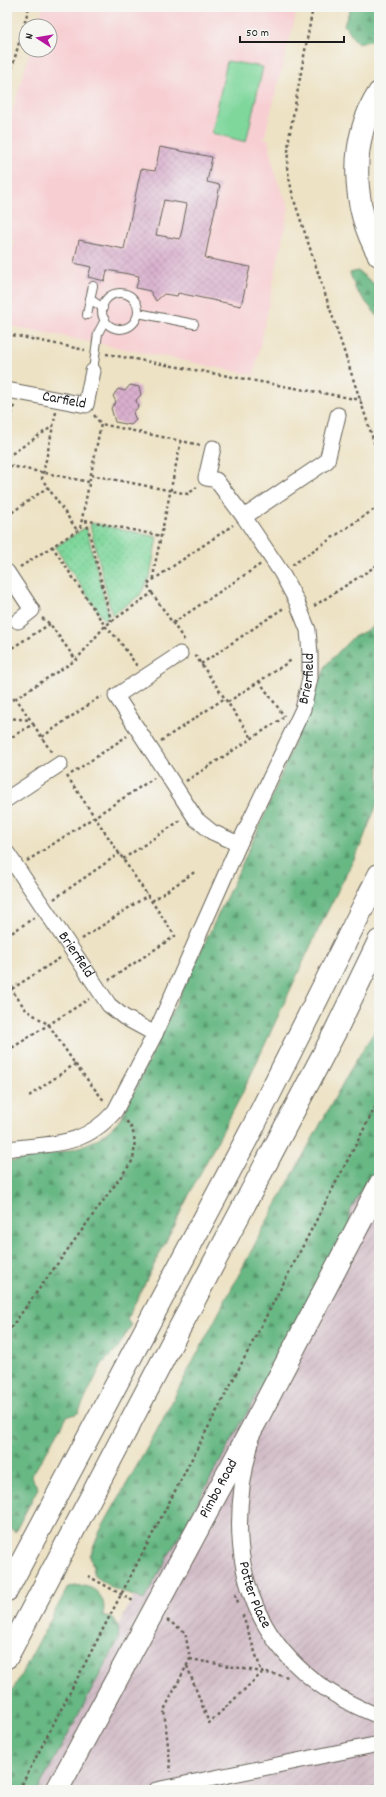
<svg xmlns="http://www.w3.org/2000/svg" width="386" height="1797" font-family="Dekko,sans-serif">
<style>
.built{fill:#f7cfd3}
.industrial{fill:url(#industrial-furrows)}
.grass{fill:url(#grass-dots);stroke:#4e7a5c}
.forest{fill:url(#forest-firs);stroke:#426a50}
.park{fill:#7fd79c;stroke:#4e7a5c}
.building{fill:url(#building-cross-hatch);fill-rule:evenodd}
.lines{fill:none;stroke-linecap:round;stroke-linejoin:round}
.lane-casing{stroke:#656157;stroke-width:10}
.street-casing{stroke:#656157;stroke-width:17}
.secondary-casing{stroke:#656157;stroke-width:24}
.highway-casing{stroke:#656157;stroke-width:24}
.path{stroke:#656157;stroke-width:2.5;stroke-dasharray:3 3;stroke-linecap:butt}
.lane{stroke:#fff;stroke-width:8}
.street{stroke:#fff;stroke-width:15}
.secondary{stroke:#fff;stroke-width:22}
.highway{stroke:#fff;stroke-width:22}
.labels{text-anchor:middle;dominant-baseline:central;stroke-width:3.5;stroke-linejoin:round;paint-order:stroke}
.street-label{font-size:15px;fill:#1c1c1c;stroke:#f6f6f2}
</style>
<defs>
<pattern id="industrial-furrows" width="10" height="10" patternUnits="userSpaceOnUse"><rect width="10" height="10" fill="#d2bdc7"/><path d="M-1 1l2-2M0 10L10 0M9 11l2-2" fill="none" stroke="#b4a2aa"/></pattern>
<pattern id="grass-dots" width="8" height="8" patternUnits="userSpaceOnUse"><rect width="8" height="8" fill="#7fd79c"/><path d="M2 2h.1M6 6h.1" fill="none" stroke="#6db886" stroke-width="1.8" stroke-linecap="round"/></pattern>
<pattern id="forest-firs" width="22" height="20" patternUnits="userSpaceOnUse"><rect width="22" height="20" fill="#67b884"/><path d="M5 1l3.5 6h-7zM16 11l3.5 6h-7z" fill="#54956b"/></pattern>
<pattern id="building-cross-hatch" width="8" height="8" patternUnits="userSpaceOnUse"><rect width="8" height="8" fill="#d9b0ce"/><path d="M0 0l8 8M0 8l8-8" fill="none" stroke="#ba97b0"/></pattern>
</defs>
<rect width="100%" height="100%" fill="#f6f6f2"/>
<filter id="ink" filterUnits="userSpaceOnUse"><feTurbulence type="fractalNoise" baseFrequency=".025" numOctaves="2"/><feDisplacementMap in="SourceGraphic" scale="8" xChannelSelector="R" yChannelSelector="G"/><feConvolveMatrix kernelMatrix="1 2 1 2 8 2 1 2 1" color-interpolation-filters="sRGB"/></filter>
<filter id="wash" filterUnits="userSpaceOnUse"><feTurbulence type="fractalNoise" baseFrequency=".012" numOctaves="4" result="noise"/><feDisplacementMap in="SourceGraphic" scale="16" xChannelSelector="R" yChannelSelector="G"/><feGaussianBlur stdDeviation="0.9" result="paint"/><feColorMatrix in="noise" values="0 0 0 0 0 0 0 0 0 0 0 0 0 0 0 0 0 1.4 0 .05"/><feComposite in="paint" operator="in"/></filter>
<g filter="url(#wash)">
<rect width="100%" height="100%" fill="#ede2c4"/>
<path class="built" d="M43,7H296V14L264,139H268L276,178L289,207L254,375L7,325V275L14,240L7,239V130L30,50H50V26H37Z"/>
<path class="industrial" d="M379,1140V1790H30Z"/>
<g class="grass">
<path d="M92,523L157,537L150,576L140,595L112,615L90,525Z"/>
<path d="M86,527L109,616L104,620L55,547Z"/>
</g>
<g class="forest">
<path d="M349,7H379V40L357,43L344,25L350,9Z"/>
<path d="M358,271L379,288V318L356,290L350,273Z"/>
<path d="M379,624V799L360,847L318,930L241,1096L193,1187L127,1319L131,1326L117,1349L102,1364L78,1413L67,1417L31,1477L38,1488L15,1532L7,1526V1161C22,1162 32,1157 47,1155C74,1150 99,1143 118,1122C126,1112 131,1097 137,1086L260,826L326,665L352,638Z"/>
<path d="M379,1024V1170L375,1178L367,1179L349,1213L350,1225L144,1600L112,1588L95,1576L90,1556L100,1531L156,1432L265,1225L349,1072Z"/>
<path d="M75,1585C80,1586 87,1586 91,1588C102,1593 107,1606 102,1616L112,1617L118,1626L119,1639L38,1790H7V1701L68,1587Z"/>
</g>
<path class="park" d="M227,61L263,67L246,142L212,133Z"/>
<g id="blocks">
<g class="building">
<path d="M160,147L212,157L207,182L220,185L205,258L250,267L241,306L178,293L177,296L164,294L156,301L150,291L136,288L139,276L107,270L105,281L88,277L91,267L74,263L79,240L124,249L141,169L155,171ZM164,200L187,204L180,239L156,235Z"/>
<path d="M130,385L139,387L141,395L136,400L138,407L133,413L136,420L131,425L115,422L111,408L116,402L113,396L118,389L125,391Z"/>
</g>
</g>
</g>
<g filter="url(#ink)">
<use href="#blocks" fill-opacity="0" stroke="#656157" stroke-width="1"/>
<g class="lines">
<defs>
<g id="lane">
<circle cx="120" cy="311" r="18"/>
<path d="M90,299L93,286"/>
<path d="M138,313L194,324"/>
<path d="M87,315L90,299L103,308"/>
<path d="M93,371L98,333L105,320"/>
</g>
<g id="street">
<path id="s1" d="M7,390L86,405L93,371"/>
<path d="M244,517L327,461L338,415"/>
<path d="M7,572L32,610L18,621"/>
<path d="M180,654L116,696L196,819L212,832L239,844"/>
<path d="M7,799L60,764"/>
<path id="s2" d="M7,853L109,1005L124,1017L155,1034"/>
<path id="s3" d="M7,1149C51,1143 83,1148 115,1111L155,1034L239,844L303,709L310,678V654L308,630L296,600L281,572L244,517L216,480L206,478L213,448"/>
<path id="s4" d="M251,1443C218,1566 256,1669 379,1716"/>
<path d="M156,1790L379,1744"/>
</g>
<g id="secondary">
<path id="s5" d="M57,1790L258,1417L379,1186"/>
</g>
<g id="highway">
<path d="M379,93C348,141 352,207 379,255"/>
<path d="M7,1590L253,1127L379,875"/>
<path d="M7,1657L335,1032L379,941"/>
</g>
</defs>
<use href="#lane" class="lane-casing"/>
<use href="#street" class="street-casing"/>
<use href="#secondary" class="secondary-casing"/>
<use href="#highway" class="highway-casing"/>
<g class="path">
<path d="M313,7L289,138L287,167L293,197L379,457"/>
<path d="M7,86L29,7"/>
<path d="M7,334L85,350"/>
<path d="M106,354L361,400"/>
<path d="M56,412L42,479L77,530"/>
<path d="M94,415L101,424"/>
<path d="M7,438L14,405"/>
<path d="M7,457L53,426"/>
<path d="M7,460L11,466L89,482"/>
<path d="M91,475L188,494L197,487"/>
<path d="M7,516L48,487"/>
<path d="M85,520L161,536"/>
<path d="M86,520L111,621"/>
<path d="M52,546L105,626L118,639L137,666"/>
<path d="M292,565L379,506"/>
<path d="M20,567L80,529L101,424L200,445"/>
<path d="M154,579V569L181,441"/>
<path d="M152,593L185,641"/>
<path d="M314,606L379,564"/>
<path d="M42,618L50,624L76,660"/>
<path d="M173,623L261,564"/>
<path d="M7,651L50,624"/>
<path d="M195,655L252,738"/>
<path d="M201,664L285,607"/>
<path d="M259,681L284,716"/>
<path d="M228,702L293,659"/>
<path d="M7,703L16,698"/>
<path d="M7,718L30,720"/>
<path d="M33,724L52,753"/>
<path d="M42,737L98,698L102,697"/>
<path d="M7,740L33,724L16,698L76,660L105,626L152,593L147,584L233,525"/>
<path d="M161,741L225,698"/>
<path d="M71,774L127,736"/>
<path d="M67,776L175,936L109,980"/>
<path d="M186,781L283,718"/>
<path d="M123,859L181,820"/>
<path d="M27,861L154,778"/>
<path d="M54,899L120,853"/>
<path d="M152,901L196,871"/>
<path d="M7,936L35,917"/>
<path d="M82,939L148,895"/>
<path d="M7,983L26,1010L49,1025L75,1064L105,1102"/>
<path d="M7,992L60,958"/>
<path d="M7,1051L89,999"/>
<path d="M29,1096L75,1064"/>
<path d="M7,1333L133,1160C135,1146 137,1130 125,1120"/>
<path d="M7,1531L10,1532"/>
<path d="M88,1576L135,1602"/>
<path d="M235,1594L239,1605"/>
<path d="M167,1620L185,1632L190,1659L164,1710L171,1772"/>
<path d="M190,1659L289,1677"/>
<path d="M187,1666L209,1723L262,1673L242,1613"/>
<path d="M19,1790L379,1100"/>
<path d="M355,1790L379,1785"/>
</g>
<use href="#lane" class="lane"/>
<use href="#street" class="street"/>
<use href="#secondary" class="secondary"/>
<use href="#highway" class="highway"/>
</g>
</g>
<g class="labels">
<g class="street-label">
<text stroke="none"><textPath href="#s1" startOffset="58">Carfield</textPath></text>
<text stroke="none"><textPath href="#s3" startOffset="593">Brierfield</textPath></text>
<text stroke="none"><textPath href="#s2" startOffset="123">Brierfield</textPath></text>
<text stroke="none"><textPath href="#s5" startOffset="342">Pimbo Road</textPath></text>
<text stroke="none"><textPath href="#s4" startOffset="155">Potter Place</textPath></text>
</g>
</g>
<rect width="386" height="1797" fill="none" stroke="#f6f6f2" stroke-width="24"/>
<g transform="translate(38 38) rotate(282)"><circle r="19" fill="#f6f6f2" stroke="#9f9f9c"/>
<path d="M0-3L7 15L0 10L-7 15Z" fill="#b5179e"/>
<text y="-6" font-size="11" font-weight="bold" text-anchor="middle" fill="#1c1c1c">N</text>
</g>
<path d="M240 36v6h104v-6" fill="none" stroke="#1c1c1c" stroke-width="2"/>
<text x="246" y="36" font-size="12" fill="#1c1c1c" stroke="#f6f6f2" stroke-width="3" paint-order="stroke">50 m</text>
</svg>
